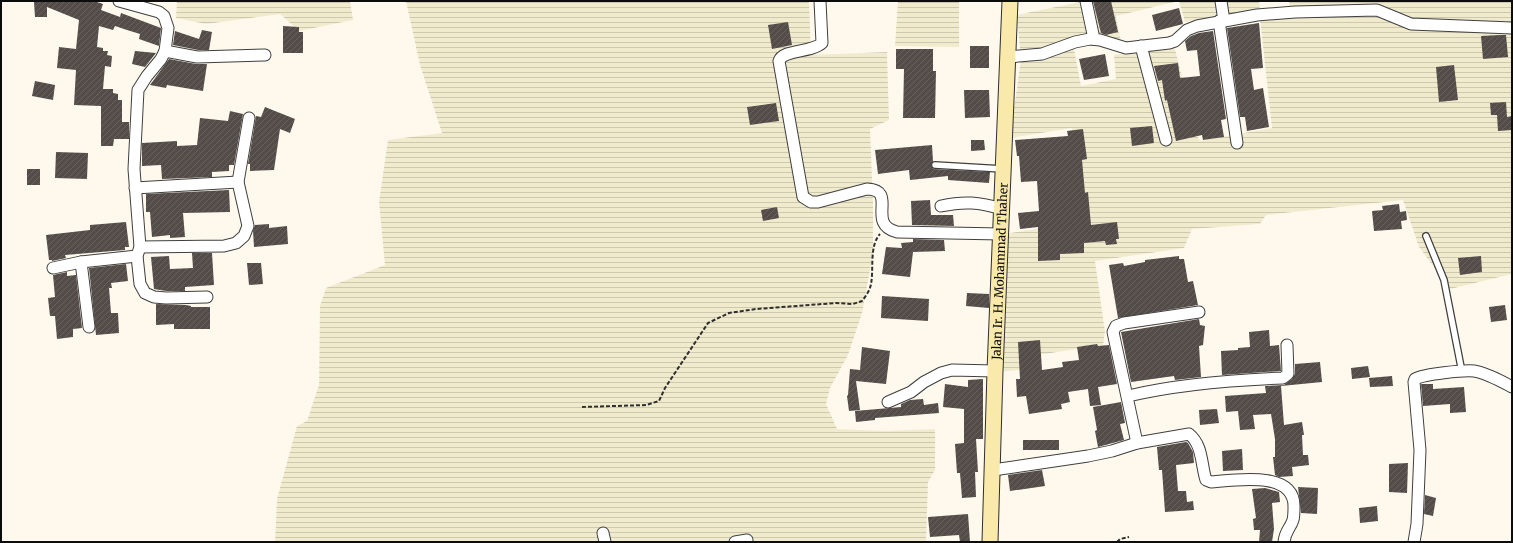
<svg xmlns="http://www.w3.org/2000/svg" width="1513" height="543" font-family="Merriweather,serif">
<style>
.farmland{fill:url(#farmland-rules)}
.building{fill:url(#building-hatch)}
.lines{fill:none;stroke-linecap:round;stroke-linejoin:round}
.lane-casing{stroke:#3f3f3f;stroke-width:8}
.street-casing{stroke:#3f3f3f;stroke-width:13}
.secondary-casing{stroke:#2e2e2e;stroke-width:17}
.path{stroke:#2e2e2e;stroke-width:2;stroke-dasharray:4 2;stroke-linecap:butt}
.lane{stroke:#fff;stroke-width:5.5}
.street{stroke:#fff;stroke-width:11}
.secondary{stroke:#f9eaac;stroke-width:15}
.labels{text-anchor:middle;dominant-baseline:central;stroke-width:4;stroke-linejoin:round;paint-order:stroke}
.street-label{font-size:12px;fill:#0c0c0c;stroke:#fff}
</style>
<defs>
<pattern id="farmland-rules" width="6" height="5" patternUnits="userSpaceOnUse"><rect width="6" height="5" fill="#f1ebce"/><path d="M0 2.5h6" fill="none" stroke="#cdc8b0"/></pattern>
<pattern id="building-hatch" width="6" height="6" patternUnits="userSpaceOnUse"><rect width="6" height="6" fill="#534c49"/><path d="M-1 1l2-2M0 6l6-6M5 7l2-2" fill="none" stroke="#67615f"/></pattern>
</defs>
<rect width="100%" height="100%" fill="#fef9ec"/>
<g class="farmland">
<path d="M177,1H350L353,20L299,31L280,14L206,24L176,18Z"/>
<path d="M406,1H809L811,55L887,52L889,120L870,129L873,202V254L862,313L848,355L830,388L826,404L837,429L887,431L935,429V470L928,482L926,542H275L277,499L297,426L307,421L319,385L320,306L326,288L385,265L379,202L388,140L442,133L420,65Z"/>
<path d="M898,1H959V47L895,46Z"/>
<path d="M1080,1H1259L1260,10L1185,22L1179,1L1116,16L1121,42L1095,31L1072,38L1081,86L1116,79L1114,55L1174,45L1197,136L1200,141L1272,128L1260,18L1290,14L1289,1H1512V274L1450,289L1419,247L1403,200L1266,215L1260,224L1192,229L1184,248L1095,261L1105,332L1103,345L1031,356L1029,369L999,372L1005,234L1090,220L1072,128L1010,138L1021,59L1017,15L1080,2Z"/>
</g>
<g class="building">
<path d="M61,1H94L103,4L101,10L120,17L121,13L161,28L159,46L139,39L140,34L127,30L115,26L113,30L99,26L97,47L103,48V51H108L107,55L112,56L111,67L105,66L103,89H113V93L118,94V100H122V122H129V139H114L113,146H101V106L74,105L76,70L57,68L59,47L76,49L79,20L47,7V17H35L34,2Z"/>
<path d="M1093,1H1111L1118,32L1106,35L1101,33Z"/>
<path d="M1179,8L1183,24L1156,31L1152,15Z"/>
<path d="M788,22L792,45L772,49L768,25Z"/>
<path d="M1259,23L1263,68L1251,69L1254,90L1263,88L1269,127L1247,131L1245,117H1240L1227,28Z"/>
<path d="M283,26L299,27V32H303V53H283Z"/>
<path d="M202,30L212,32L209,50H198L173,45L175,31L199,39Z"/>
<path d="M1213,31L1226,119L1221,120L1224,137L1203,140L1202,135L1176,141L1167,100L1165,101L1162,80L1158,81L1154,66L1178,63L1180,78L1200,76L1197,50L1187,51L1185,41L1191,36L1199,33Z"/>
<path d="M1500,35H1506L1508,57L1483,59L1481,36Z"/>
<rect x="970" y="46" width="19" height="22"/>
<path d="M896,49H933V71H936L935,118H903L904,69H896Z"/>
<path d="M135,51L156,53L145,67L132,64Z"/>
<path d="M1105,54L1109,76L1084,80L1079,59Z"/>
<path d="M169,59L196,64H207L203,91L167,85L166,88L150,85Z"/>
<path d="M1454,65L1458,100L1439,102L1436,67Z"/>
<path d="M35,81L55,85L53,100L32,96Z"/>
<path d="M964,90H989L990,117L965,118Z"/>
<path d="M1506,102L1507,117L1512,116V130L1498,131L1497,115H1491L1490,103Z"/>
<path d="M776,103L779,121L750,125L747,107Z"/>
<path d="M265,107L295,119L290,133L280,129L274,170L250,171V164H248L256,116L261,117Z"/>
<path d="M230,111L243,114L234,165H229V171L212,172V177L162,179L161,165L142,166V143L177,141V146L197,145L200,118L228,121Z"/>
<path d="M1152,126L1154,143L1132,146L1130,128Z"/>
<path d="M1083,129L1087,159L1082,160L1085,193L1088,192L1091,225L1117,222L1119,239H1116L1117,244L1106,245L1105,241L1084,243V253L1060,254V260L1038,261V227L1020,229L1018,213L1039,211L1037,181L1021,182L1019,156H1017L1015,140L1068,136L1067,131Z"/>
<path d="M971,140H984L985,150L971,151Z"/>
<path d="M932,145L933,161L931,165L933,169L990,172L989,183L948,180V176L910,180L909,170L878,174L875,150Z"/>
<path d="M56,152L88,153L87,179L55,178Z"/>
<rect x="27" y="169" width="13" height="16"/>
<path d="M229,190L230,212L183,213L185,237L170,238V235L152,237L150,212H146V194Z"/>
<path d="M930,200L931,215H953L954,226L912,225L911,201Z"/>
<path d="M1399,204L1400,212L1406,211L1407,220L1401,221L1402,229L1374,231L1372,211L1383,210L1382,206Z"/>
<path d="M777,207L779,218L763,221L761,210Z"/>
<path d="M126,222L129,247H125V250L65,255L66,258L52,261V260H49L46,235L90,230V225Z"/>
<path d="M269,224V228L287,226L288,244L254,247L253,231L255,225Z"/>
<path d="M913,239L944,240L945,251L913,252L910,277L882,274L886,247L902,248L901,243L913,242Z"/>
<path d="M192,253H212L214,285L185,287V291H166L154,289L151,257L169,256L170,269L193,268Z"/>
<path d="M1179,256V259H1184L1188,282L1193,281L1198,305L1118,318L1109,265L1123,263L1124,266L1145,262V260Z"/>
<path d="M1481,256L1482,272L1460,275L1458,258Z"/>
<path d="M247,263H261L263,284L249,285Z"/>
<path d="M126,264L128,281L111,283L112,288H109L111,313H118L119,333L96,335L89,268Z"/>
<path d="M67,272V276L76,275L82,328L73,329V337L57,339L55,316H50L48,298L55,297L53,275Z"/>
<path d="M967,293L989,294V308L966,306Z"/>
<path d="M882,296L929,299L928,321L881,318Z"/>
<path d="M156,304L186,305L191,306V307H210V329H174V324L156,325Z"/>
<path d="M1505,305L1507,320L1491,322L1489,307Z"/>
<path d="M1199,319L1200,325L1205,326L1203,345L1199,346L1201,377L1175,380L1174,376L1131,382L1121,332Z"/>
<path d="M1269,330L1270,346L1279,345L1281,371L1222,375L1221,351L1238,350V348L1250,347L1249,332Z"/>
<path d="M1040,340L1042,370L1063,367L1062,362L1079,360L1077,347L1097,344L1098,346L1109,345L1117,384L1098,387L1101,405L1090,406L1088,389L1068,392L1070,402L1061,404L1062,409L1029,414L1026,396L1017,397L1016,379H1020L1018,342Z"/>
<path d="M862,347L890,351L886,384L856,381L860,410L849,411L847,396L848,395L850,369L860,370Z"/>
<path d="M1320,362L1322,382L1281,386L1284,425L1302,422L1304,435H1302L1303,455H1308L1309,465L1292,467L1293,476L1279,477L1275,475L1273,457H1275V439L1271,414L1253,415L1255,429L1240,430L1238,411L1226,412L1225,396L1266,393L1265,386L1284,385L1292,379L1295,374V364Z"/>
<path d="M1368,366L1370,377L1352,379L1351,368Z"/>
<path d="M1392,376L1393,386L1370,387L1369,378Z"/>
<path d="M983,379V439H976L978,472H975L976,497L962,498L960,473H957L955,444L964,443V409L943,407L945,384L968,387V380Z"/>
<path d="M1421,384H1433V389L1464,387L1466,412L1450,413V404L1423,406Z"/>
<path d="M923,399L924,405L938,403L939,413L875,418V420L856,422L855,411L901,407V404L910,400Z"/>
<path d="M1121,402L1125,423L1120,424L1124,440L1098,447L1095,431L1097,430L1093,407Z"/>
<path d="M1217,409L1219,423L1200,425L1199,410Z"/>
<rect x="1023" y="440" width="36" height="10"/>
<path d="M1186,442L1188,443L1193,452L1194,463L1176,465L1178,491H1186L1187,502L1193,501L1194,510L1165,512L1162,470H1159L1157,447Z"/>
<path d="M1242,449L1243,470L1223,471L1222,451Z"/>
<path d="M1408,463L1407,493L1389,492V464Z"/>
<path d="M1042,470L1045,486L1010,491L1008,475Z"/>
<path d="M1298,487L1318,488L1317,514L1301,513Z"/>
<path d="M1265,488L1279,492L1280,502L1272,503L1274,529L1272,542H1259L1260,530H1254L1253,519L1256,518L1252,489Z"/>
<path d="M1425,495L1436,498L1433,516L1424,514Z"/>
<path d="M1377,506L1378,521L1360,523L1359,508Z"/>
<path d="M968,514L970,542H960L959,535L930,537L928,517Z"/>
</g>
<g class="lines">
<defs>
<g id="lane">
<path d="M935,165L1003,169"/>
<path d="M1426,236L1444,280L1462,372"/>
</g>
<g id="street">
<path d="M119,1L159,12L164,16L168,28L165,51L161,59L147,76L138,90L134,169L140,247L137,256L140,284L145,293L154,297L166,298L207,297"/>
<path d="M820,1L822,43C811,53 783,49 779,61L803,197L811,202H818L867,189C899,190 865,224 897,232L1001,234"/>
<path d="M1086,1L1094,39"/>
<path d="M1221,1L1224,21"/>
<path d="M1219,21L1237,143"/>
<path d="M1141,46L1166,140"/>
<path d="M165,51L197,57L265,55"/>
<path d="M1008,57L1042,54L1075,42L1090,39L1100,40L1126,48L1169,43L1175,41L1187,30L1197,26L1257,15L1295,12L1377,10L1411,24L1512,28"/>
<path d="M135,188L238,182"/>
<path d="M941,206C964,201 979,202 1002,209"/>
<path d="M140,247L224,246L236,243L244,236L248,226L238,182L249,118"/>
<path d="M81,262L89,327"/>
<path d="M53,268L81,262L137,256"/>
<path d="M1128,396C1178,384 1231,380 1283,378L1288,374L1287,345"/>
<path d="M888,402L911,392L924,382L941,373L952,370L995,371"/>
<path d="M1137,443L1113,332L1116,326L1124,323L1199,312"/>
<path d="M993,470L1088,456L1112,451L1137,443L1189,434C1203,445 1201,465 1206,480L1211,482C1235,480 1295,470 1294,507C1294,511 1294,516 1293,520C1290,529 1285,531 1284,542"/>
<path d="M603,533L605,542"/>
<path d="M735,542L747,540"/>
<path d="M1414,542L1417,524L1420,450L1414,382L1415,379C1424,374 1464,370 1474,371C1487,373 1501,381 1512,387"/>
</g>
<g id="secondary">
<path id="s1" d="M990,542L995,371L1010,1"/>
</g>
</defs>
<use href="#lane" class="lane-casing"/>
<use href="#street" class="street-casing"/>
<use href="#secondary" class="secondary-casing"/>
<g class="path">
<path d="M582,407L646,405L659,401L665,388L708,323L729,313L756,309L836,303L853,304L862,301C866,296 870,290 871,284C874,269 869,246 880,234"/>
<path d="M1117,542L1120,539L1129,537"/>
</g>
<use href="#lane" class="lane"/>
<use href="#street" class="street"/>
<use href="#secondary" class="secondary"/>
</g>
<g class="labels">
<g class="street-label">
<text stroke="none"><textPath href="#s1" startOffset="271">Jalan Ir. H. Mohammad Thaher</textPath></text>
</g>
</g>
<rect width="1513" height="543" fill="none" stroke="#0c0c0c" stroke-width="4"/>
</svg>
